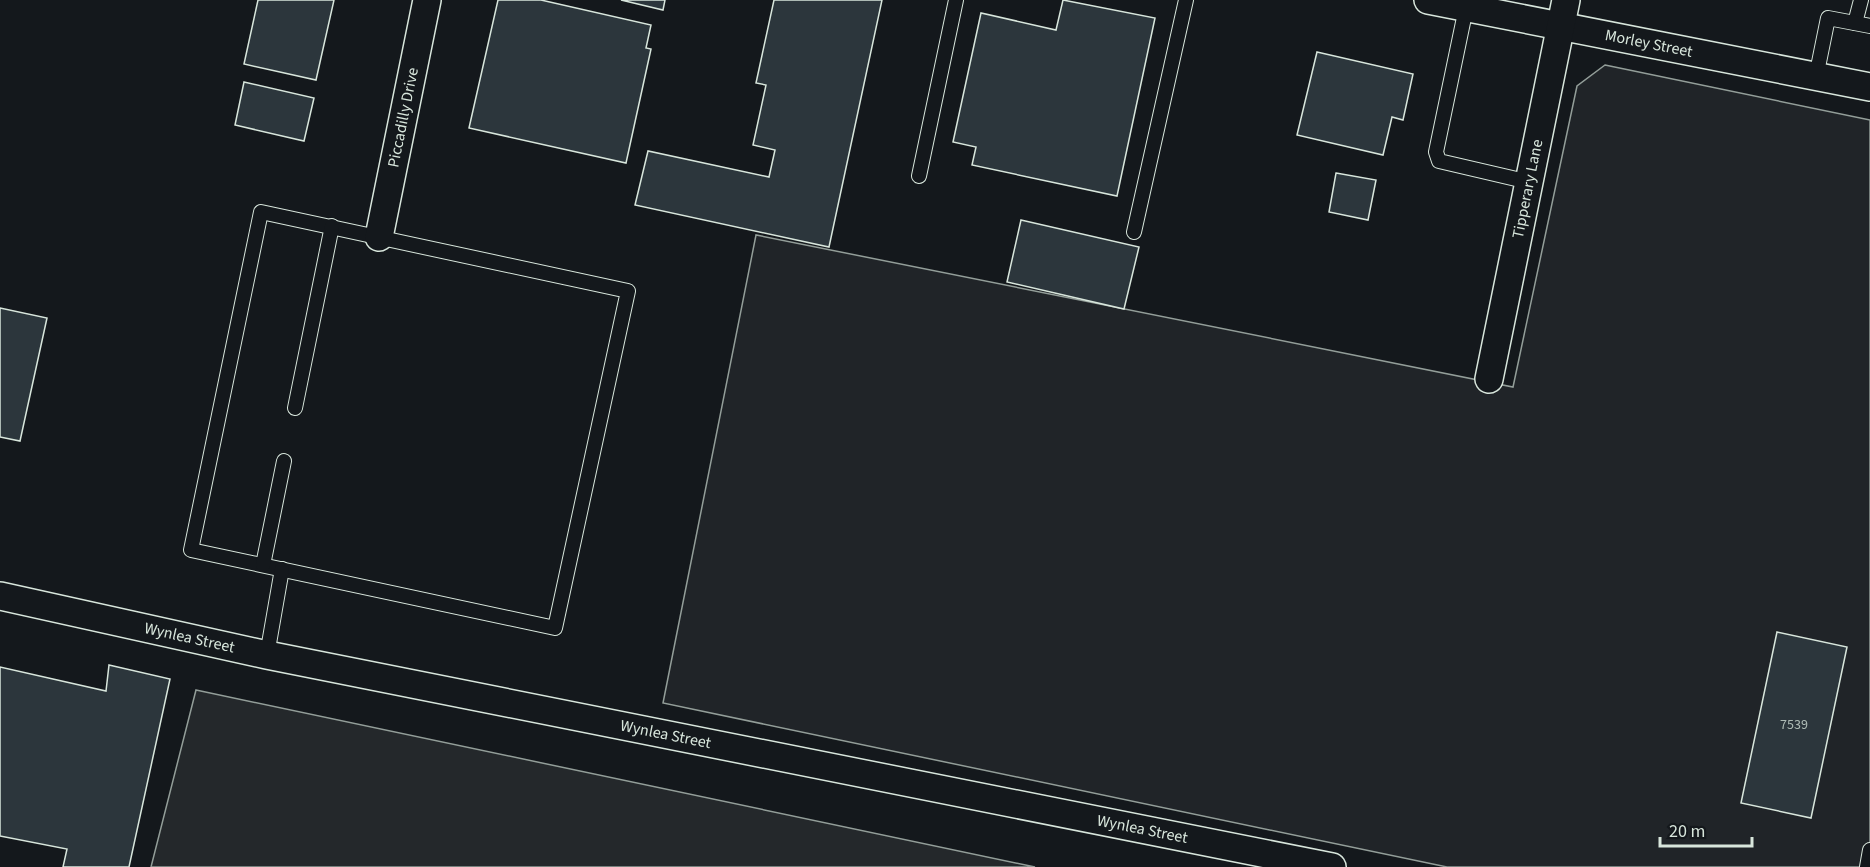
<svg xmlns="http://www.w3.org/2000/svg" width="1870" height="867" font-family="'Source Sans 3',sans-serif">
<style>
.green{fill:#202428;stroke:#939e99;stroke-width:1.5}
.parking{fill:#24282b;stroke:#939e99;stroke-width:1.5}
.building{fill:#2c363c;stroke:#d8e6dc;stroke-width:1.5}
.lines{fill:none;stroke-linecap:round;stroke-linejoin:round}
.service-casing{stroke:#d8e6dc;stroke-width:16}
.minor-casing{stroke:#d8e6dc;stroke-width:30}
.service{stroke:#14181c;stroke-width:14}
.minor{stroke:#14181c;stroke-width:27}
.labels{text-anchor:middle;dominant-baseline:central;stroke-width:4.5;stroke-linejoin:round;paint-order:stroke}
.number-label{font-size:14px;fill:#adbab4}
.street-label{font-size:16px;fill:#d8e6dc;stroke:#14181c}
</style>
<rect width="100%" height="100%" fill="#14181c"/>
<path class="green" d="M1605,65L1870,120V867H1447L663,703L756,235L1513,387L1577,86Z"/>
<path class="parking" d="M196,690L1035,867H151Z"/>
<g class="building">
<path d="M258,0H334L316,80L244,64Z"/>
<path d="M498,0H541L651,25L646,48L651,49L626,163L469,128Z"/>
<path d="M621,0H665L663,10Z"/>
<path d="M774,0H882L829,247L635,205L648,151L769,177L775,150L753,145L766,85L756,83Z"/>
<path d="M1063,0L1155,18L1117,196L972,165L976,147L953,142L981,13L1056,30Z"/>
<path d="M1317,52L1413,74L1403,120L1392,117L1383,155L1297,135Z"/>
<path d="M244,82L314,98L304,141L235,125Z"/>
<path d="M1336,173L1376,180L1368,220L1329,212Z"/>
<path d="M1021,220L1139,247L1124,309L1007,282Z"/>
<path d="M0,308L47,318L20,441L0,437Z"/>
<path d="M1777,632L1847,647L1811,818L1741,803Z"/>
<path d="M109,665L170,679L129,867H63L67,849L0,836V667L106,691Z"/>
</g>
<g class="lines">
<defs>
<g id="service">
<path d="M1466,8L1436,152L1439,161L1529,182"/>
<path d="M1855,23L1861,0"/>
<path d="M1816,77L1828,18L1870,26"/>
<path d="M919,176L956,0"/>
<path d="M261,212L628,291L555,628L191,550Z"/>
<path d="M1134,232L1186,0"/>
<path d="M295,408L332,226"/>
<path d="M263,565L284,461"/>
<path d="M267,655L282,569"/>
<path d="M1867,867L1870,850"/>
</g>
<g id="minor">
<path id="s1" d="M1428,0L1870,87"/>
<path id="s2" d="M379,237L427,0"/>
<path id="s3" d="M1489,379L1566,0"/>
<path id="s4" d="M0,596L267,655L1332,867"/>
</g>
</defs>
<use href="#service" class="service-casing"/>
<use href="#minor" class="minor-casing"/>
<use href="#service" class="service"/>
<use href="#minor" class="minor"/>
</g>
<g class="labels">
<g class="number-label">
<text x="1794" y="725">7539</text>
</g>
<g class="street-label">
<text stroke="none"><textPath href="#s1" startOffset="225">Morley Street</textPath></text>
<text stroke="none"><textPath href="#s2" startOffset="122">Piccadilly Drive</textPath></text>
<text stroke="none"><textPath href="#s3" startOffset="194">Tipperary Lane</textPath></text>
<text stroke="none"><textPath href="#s4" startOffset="194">Wynlea Street</textPath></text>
<text stroke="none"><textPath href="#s4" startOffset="680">Wynlea Street</textPath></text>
<text stroke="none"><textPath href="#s4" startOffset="1166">Wynlea Street</textPath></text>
</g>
</g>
<path d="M1660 837v9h92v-9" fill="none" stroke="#d8e6dc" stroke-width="3"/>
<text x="1669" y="837" font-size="18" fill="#d8e6dc" stroke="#14181c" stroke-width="4.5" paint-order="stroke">20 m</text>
</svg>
